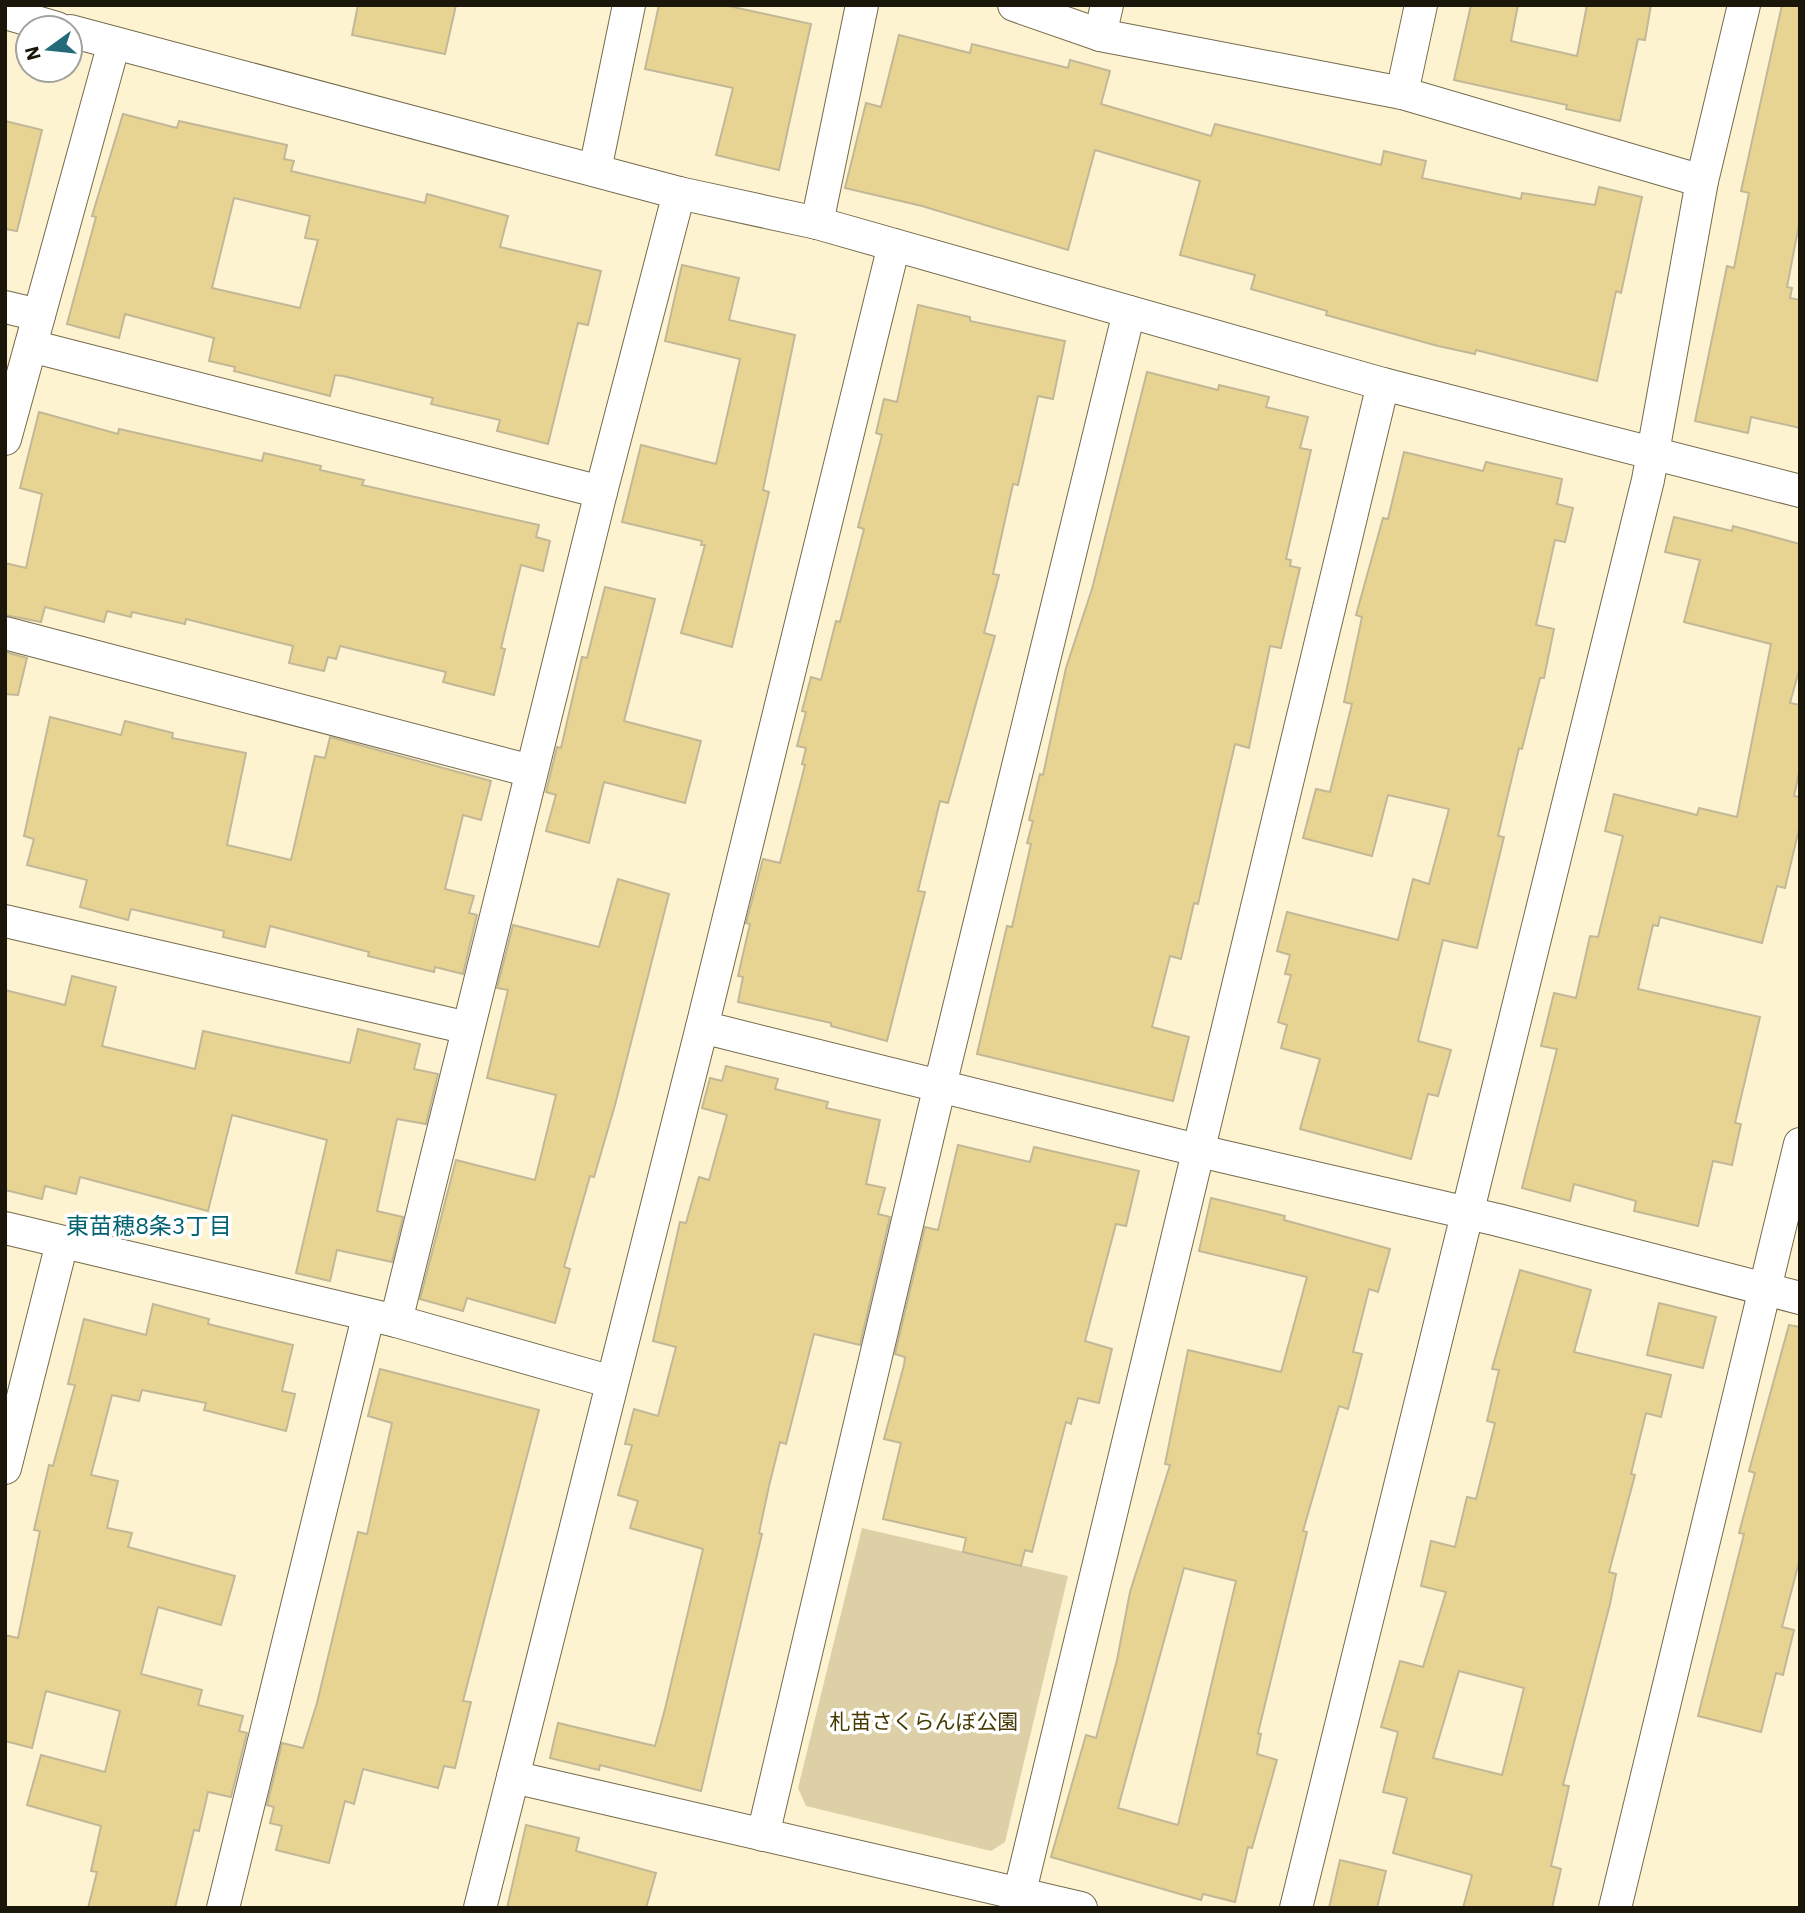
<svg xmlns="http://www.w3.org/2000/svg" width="1805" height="1913" font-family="'IBM Plex Sans','Noto Sans JP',sans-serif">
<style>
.green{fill:#ddd0a7}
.building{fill:#e8d492;stroke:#c2b897;stroke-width:2;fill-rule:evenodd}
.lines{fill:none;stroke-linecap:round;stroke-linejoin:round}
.minor-casing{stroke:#746b4c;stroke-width:34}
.minor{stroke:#fff;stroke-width:32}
.labels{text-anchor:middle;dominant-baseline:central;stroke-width:7;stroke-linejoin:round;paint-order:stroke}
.park-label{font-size:21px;fill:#473902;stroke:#fff}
.neighbourhood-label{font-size:23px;fill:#006171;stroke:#fff}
</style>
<rect width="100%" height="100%" fill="#fef3d1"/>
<path class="green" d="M862,1528L1068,1576L1005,1842L991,1851L806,1806L798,1788Z"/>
<g class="building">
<path d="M358,5H456L445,54L352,35Z"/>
<path d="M659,5H724L811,24L779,170L716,155L733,88L645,69Z"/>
<path d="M1471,5H1518L1511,41L1577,56L1587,5H1651L1645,40L1638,39L1620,121L1566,109L1567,105L1454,80Z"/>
<path d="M1782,5H1800V219L1787,287L1792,288L1790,298L1800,300V428L1751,417L1748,433L1695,421L1727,266L1734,268L1749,193L1741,191Z"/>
<path d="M899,35L970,53L972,44L1068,68L1070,60L1110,71L1101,104L1211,136L1215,124L1381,165L1384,151L1426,161L1422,178L1521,199L1522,193L1595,205L1599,187L1642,197L1621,293L1616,291L1597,381L1476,350L1475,354L1438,346L1326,315L1327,311L1251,289L1255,275L1180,255L1200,181L1095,150L1068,250L922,206L845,188L866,103L881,107Z"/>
<path d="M123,114L177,128L179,121L287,145L284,159L294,161L291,171L425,203L427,194L508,216L500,247L601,271L588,325L578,323L548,444L497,431L500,420L431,404L433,398L343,376L335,375L330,396L234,371L235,367L209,361L214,338L125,314L119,338L67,324L96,217L92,216ZM234,198L310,216L305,238L318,240L300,308L212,288Z"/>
<path d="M5,121L42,130L17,231L5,229Z"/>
<path d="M682,265L739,278L729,320L795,335L763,490L769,492L732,647L681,633L705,545H701L702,541L622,522L641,445L716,464L740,359L665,341Z"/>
<path d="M918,305L970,317V321L1065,341L1053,399L1038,396L1018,485L1013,484L993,574L999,575L984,633L995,636L948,803L940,801L918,891L925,892L887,1041L831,1026V1023L738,1002L743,977L738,976L750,924L746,923L763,859L780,863L805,765L802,764L806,748L797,746L806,712L802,711L811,677L821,680L836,621L840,622L864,529L858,527L882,435L876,433L884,399L897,402Z"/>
<path d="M1147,372L1218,390L1219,385L1269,397L1266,407L1308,417L1300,448L1311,450L1286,559L1291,560L1290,566L1300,568L1281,648L1270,646L1249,748L1235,744L1198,904L1194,903L1181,959L1170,956L1152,1027L1189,1037L1173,1101L977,1054L1007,926L1012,927L1031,844L1027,843L1033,821L1029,820L1040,774L1043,775L1066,668L1092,589Z"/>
<path d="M39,412L118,434L119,429L262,461L264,453L321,466L320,470L364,480L362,485L539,525L536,537L550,541L543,571L521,565L501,648L505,649L494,695L443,682L446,672L340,646L336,659L328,657L324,671L289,663L293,646L186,619L185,624L132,612L131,617L107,611L104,622L45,607L41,622L5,615V563L26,568L42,494L20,488Z"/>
<path d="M1404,452L1483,471L1486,462L1562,479L1557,504L1573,508L1565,542L1555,540L1536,625L1554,629L1544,678H1540L1522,749L1519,748L1498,836L1504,837L1477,948L1443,940L1418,1041L1451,1050L1438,1096L1428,1094L1411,1159L1300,1129L1320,1059L1281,1048L1287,1025L1278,1022L1291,975L1285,974L1290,955L1277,951L1287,912L1398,940L1413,879L1429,884L1449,809L1388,795L1372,856L1303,838L1316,789L1330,792L1352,704L1344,702L1362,617L1356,615L1383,518L1388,519Z"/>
<path d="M1674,517L1732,531L1733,526L1800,544V667L1790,703L1800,705V768L1794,796L1800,797V825L1785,888L1777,886L1762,943L1660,917L1658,926L1653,925L1638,989L1760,1017L1735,1123L1741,1124L1732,1165L1713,1161L1698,1226L1634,1211L1636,1201L1574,1184L1570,1201L1522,1188L1557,1049L1541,1046L1554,993L1576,998L1590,936L1598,937L1623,836L1605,831L1614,794L1697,815L1699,808L1737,817L1771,644L1684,622L1700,560L1665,552Z"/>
<path d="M605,587L655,599L624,721L701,741L685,803L604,782L589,843L546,831L556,795L546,792L557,747L561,748L582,657L587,658Z"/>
<path d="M5,652L27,658L18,695L5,694Z"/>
<path d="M50,717L121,735L125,721L173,733L172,738L246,753L227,845L291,860L315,756L325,758L330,737L491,781L481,820L463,815L445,889L474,896L469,913L477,915L463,974L435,967L434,972L368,956L369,952L270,926L265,947L223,937L224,931L131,909L128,920L80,907L87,880L27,865L34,839L24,836Z"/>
<path d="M618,879L669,894L615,1105L594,1177L590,1176L564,1267L570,1269L555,1323L467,1298L463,1311L420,1299L456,1160L535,1180L556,1095L487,1078L508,990L497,988L513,925L599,947Z"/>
<path d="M72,976L116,987L102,1046L195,1069L203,1031L350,1063L358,1029L420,1044L414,1069L438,1074L426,1124L397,1119L377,1211L403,1217L392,1262L337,1250L330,1281L296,1273L327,1140L232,1115L208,1211L80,1177L76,1194L45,1186L42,1199L5,1190V990L65,1005Z"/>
<path d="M726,1066L778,1079L775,1089L828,1102L826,1108L880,1120L866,1184L885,1188L878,1214L890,1217L860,1345L814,1334L786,1444L780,1442L769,1486L759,1533L762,1534L701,1791L600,1765L599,1770L550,1758L558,1723L655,1746L665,1709L703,1549L630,1528L638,1501L618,1495L632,1445L625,1444L634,1409L658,1416L676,1347L653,1341L680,1222L686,1223L699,1177L709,1180L727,1115L702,1108L710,1078L722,1081Z"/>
<path d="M958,1145L1030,1162L1034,1147L1139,1171L1126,1226L1116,1224L1085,1341L1112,1349L1099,1403L1078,1398L1071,1424L1066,1422L1032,1552L1025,1550L1021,1566L963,1552L966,1538L883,1519L901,1443L884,1439L904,1365L905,1357L895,1354L925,1227L938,1230Z"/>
<path d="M1211,1198L1285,1216L1284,1220L1390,1249L1378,1292L1369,1289L1353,1352L1362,1354L1348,1409L1339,1406L1303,1531L1307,1532L1258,1733L1261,1734L1257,1754L1277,1760L1252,1848L1248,1847L1235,1902L1203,1894L1201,1900L1051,1857L1086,1735L1096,1738L1117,1660L1130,1592L1170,1465L1165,1464L1188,1350L1281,1372L1307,1277L1199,1251ZM1184,1568L1236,1581L1178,1825L1118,1808Z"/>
<path d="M1520,1270L1591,1290L1574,1352L1671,1375L1661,1417L1646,1413L1631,1474L1635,1475L1609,1572L1616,1574L1610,1604L1563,1785L1569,1786L1551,1866L1561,1869L1552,1908H1463L1472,1875L1393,1853L1407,1798L1383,1792L1398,1732L1381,1727L1400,1661L1423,1667L1446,1592L1421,1586L1431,1541L1455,1547L1467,1497L1476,1499L1495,1423L1487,1421L1499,1370L1492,1369ZM1459,1671L1524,1688L1502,1775L1433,1758Z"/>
<path d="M1659,1303L1716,1317L1703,1368L1647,1355Z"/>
<path d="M153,1304L209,1319L208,1324L293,1345L282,1391L295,1394L286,1431L204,1410L206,1403L142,1390L139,1401L112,1395L91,1475L118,1481L107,1528L132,1533L128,1547L235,1576L221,1625L158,1607L141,1674L202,1690L198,1705L243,1716L239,1731L247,1733L231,1797L208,1792L199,1831L194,1830L175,1908H88L97,1872L91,1871L101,1826L27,1805L41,1755L105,1772L120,1711L46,1691L32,1748L5,1741V1635L18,1638L40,1531L34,1530L49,1465L53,1466L75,1385L68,1384L84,1319L146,1335Z"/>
<path d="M1789,1325L1800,1327V1558L1782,1627L1794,1630L1783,1675L1776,1673L1761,1732L1698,1716L1744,1534L1739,1533L1755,1473L1749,1471Z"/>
<path d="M380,1369L539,1410L463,1701L471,1702L455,1768L444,1766L438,1788L363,1769L354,1804L345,1801L329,1863L276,1850L282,1826L270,1823L274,1807L267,1805L282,1743L303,1748L317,1703L358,1532L367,1534L392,1423L368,1416Z"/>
<path d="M526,1825L579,1838L576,1851L656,1873L646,1908H507Z"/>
<path d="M1340,1860L1386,1871L1377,1908H1329Z"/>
</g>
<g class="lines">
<defs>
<g id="minor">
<path d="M1014,5L1100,35L1402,93L1702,181"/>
<path d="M5,13L57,28"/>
<path d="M70,31L679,193L817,223L1383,384L1800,491"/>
<path d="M1100,35L1107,5"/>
<path d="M1402,93L1421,5"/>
<path d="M595,170L629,5"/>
<path d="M817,223L862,5"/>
<path d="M5,307L39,315"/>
<path d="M31,346L601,492"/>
<path d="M5,439L114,43"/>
<path d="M5,633L531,771"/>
<path d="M5,921L468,1028"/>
<path d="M702,1027L1221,1156L1498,1220L1800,1298"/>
<path d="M5,1228L396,1321L612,1382"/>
<path d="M396,1321L601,492L679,193"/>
<path d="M5,1468L62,1243"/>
<path d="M513,1777L1081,1908"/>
<path d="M763,1835L934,1110L1129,312"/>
<path d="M223,1908L368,1317"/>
<path d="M480,1908L702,1027L894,245"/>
<path d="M1016,1908L1383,384"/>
<path d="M1296,1908L1648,480L1702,181L1744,5"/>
<path d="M1615,1908L1800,1144"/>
</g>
</defs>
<use href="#minor" class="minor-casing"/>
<use href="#minor" class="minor"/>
</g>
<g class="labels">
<g class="park-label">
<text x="924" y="1721">札苗さくらんぼ公園</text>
</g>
<g class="neighbourhood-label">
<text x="149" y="1225">東苗穂8条3丁目</text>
</g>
</g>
<rect width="1805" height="1913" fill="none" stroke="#1a160a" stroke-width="14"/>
<g transform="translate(49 49) rotate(255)"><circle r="33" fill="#ffffff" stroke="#a3a29d" stroke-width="2"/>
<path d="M0-5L12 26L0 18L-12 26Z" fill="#246a79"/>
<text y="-10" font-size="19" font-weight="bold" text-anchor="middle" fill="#1a160a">N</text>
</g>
</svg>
